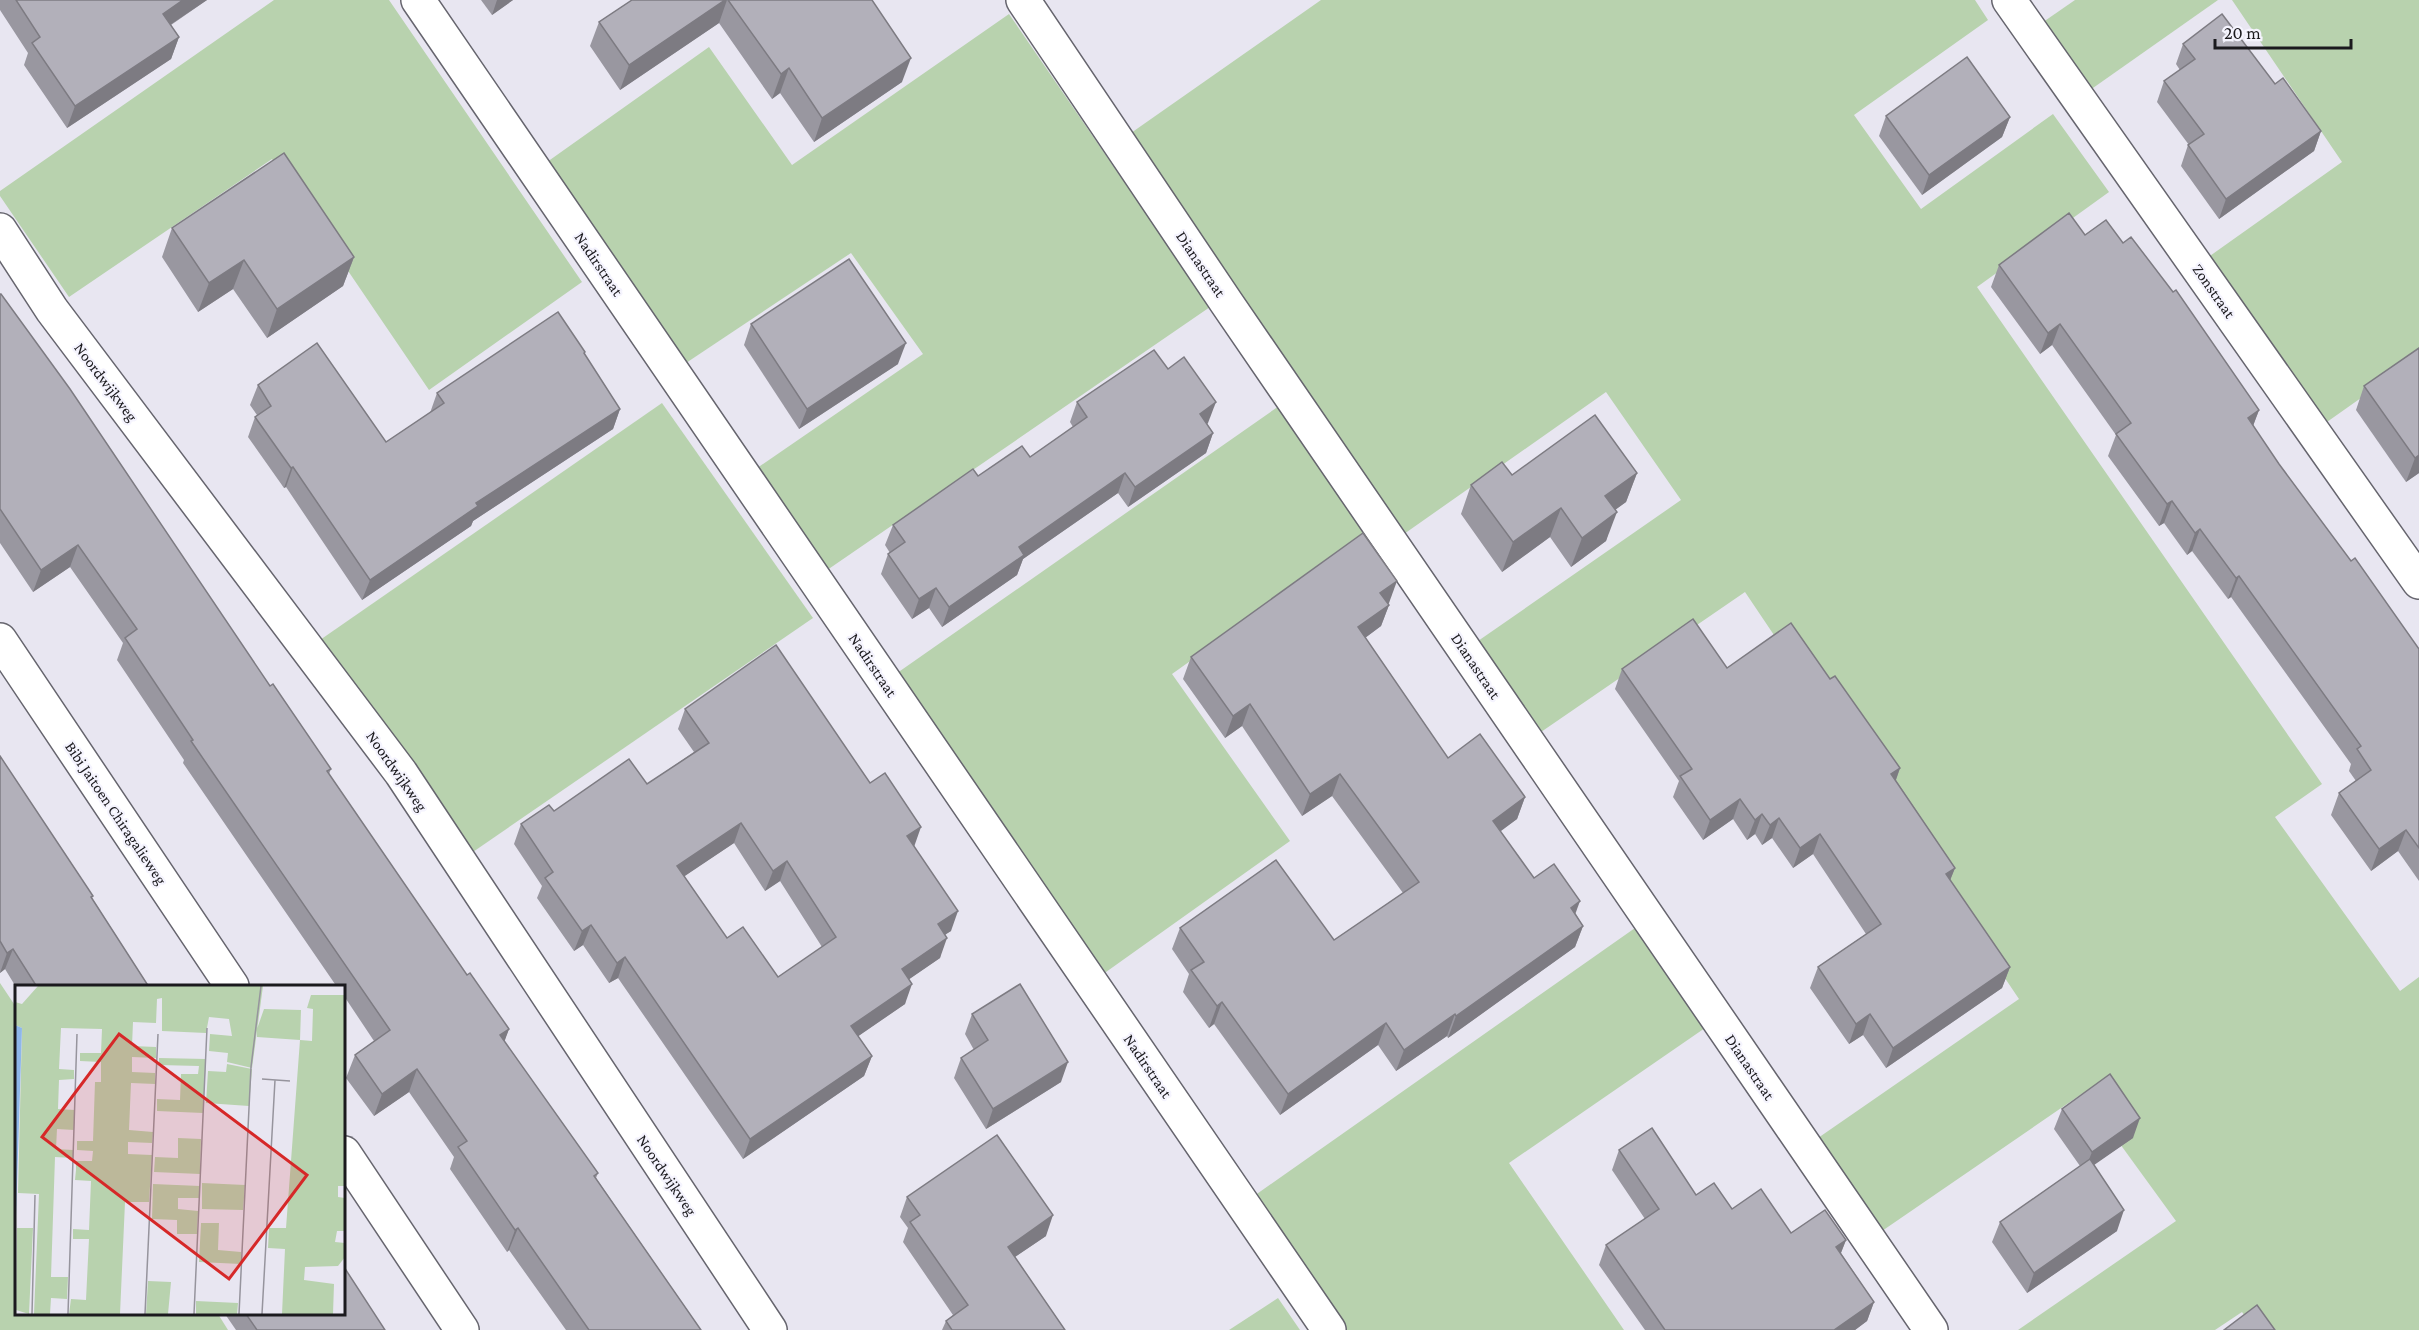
<svg xmlns="http://www.w3.org/2000/svg" width="2419" height="1330" font-family="'Crimson Pro',serif">
<style>
.green{fill:#b8d2ae}
.lines{fill:none;stroke-linecap:round;stroke-linejoin:round}
.minor-casing{stroke:#66656e;stroke-width:36}
.minor{stroke:#fff;stroke-width:33}
.wall{fill:#9997a0;fill-rule:evenodd}
.shaded-wall{fill:#7d7b82}
.building{fill:#b2b0ba;stroke:#7d7b82;stroke-width:1.5;fill-rule:evenodd}
.labels{text-anchor:middle;dominant-baseline:central;stroke-width:4.5;stroke-linejoin:round;paint-order:stroke}
.street-label{font-size:16px;fill:#1b1a1e;stroke:#f5f4fe}
.inset-road{fill:none;stroke:#96949d;stroke-width:1.5}
.view{fill:#d62828;fill-opacity:0.15;stroke:#d62828;stroke-width:3}
.inset-edge{fill:none;stroke:#1b1a1e;stroke-width:3}
</style>
<rect width="100%" height="100%" fill="#e8e6f1"/>
<g class="green">
<path d="M274,0H389L582,282L429,390L272,159L69,297L0,196V191Z"/>
<path d="M1321,0H1975L1988,20L1854,115L1921,209L2053,114L2109,192L1977,287L2322,784L2275,817L2400,991L2419,977V1330H2255L2242,1312L2215,1330H2018L2176,1221L2083,1093L1882,1231L1818,1138L2019,999L1745,592L1541,732L1478,641L1681,500L1606,392L1404,534L1131,133Z"/>
<path d="M2075,0H2218L2083,95L2036,27Z"/>
<path d="M2232,0H2419V357L2317,429L2200,263L2342,162Z"/>
<path d="M1009,14L1210,307L817,577L747,475L923,354L851,253L677,369L540,167L709,47L792,165Z"/>
<path d="M662,403L813,618L454,865L307,649Z"/>
<path d="M1279,406L1367,535L1172,674L1290,841L1099,977L890,678Z"/>
<path d="M1635,928L1705,1028L1509,1163L1624,1330H1331L1244,1203Z"/>
<path d="M0,983L16,1007V1314H218L228,1330H0Z"/>
<path d="M1278,1298L1300,1330H1229Z"/>
</g>
<g class="lines">
<defs>
<g id="minor">
<path d="M418,0L1329,1330"/>
<path d="M1023,0L1226,302L1931,1330"/>
<path d="M2009,0L2419,582"/>
<path d="M0,230L52,310L401,773L770,1330"/>
<path d="M0,640L232,986"/>
<path d="M344,1153L462,1330"/>
</g>
</defs>
<use href="#minor" class="minor-casing"/>
<use href="#minor" class="minor"/>
</g>
<g class="wall">
<path d="M0,0H207L171,25L179,37L171,59L67,128L24,65L28,53L0,10Z"/>
<path d="M481,0H513L492,15Z"/>
<path d="M632,0H872L902,82L814,142L780,93L772,99L719,23L620,90L590,46L599,22Z"/>
<path d="M2183,44L2275,84L2321,131L2314,151L2219,219L2181,166L2188,145H2189L2157,102L2164,81L2180,70L2176,64Z"/>
<path d="M1886,116L2010,117L2002,137L1922,195L1879,136Z"/>
<path d="M172,228L354,257L343,286L267,338L233,289L198,312L162,257Z"/>
<path d="M2085,235L2123,243L2259,410L2253,426L2279,464L2351,561L2419,649V881L2398,851L2371,871L2331,815L2339,793L2356,781L2349,771L2351,764L2231,597L2228,599L2192,551L2187,555L2164,523L2159,526L2108,456L2116,435L2052,345L2040,354L1991,287L1999,265Z"/>
<path d="M0,294L270,686L331,769L329,774L467,975L509,1029L504,1041L598,1173L596,1178L701,1330H566L509,1250L507,1252L450,1169L454,1157L409,1092L374,1116L346,1078L355,1055L374,1041L344,996V987H337L183,763L184,760L117,660L123,643L70,567L33,592L0,543Z"/>
<path d="M751,324L898,364L799,429L744,345Z"/>
<path d="M2419,348V473L2406,482L2356,410L2364,386Z"/>
<path d="M585,352V355L620,409L613,429L473,521L471,526L362,600L286,487L284,488L248,437L255,417L257,415L250,405L258,385L386,442L430,413L437,393Z"/>
<path d="M1168,369L1208,423L1207,424L1213,433L1206,453L1128,507L1118,493L1023,559L1017,575L942,627L929,608L912,619L881,574L888,554L890,553L885,545L893,525L978,476L1030,457L1073,427L1070,422L1077,402Z"/>
<path d="M1637,473L1626,502L1615,510L1606,541L1571,567L1550,537L1502,572L1461,514L1471,485L1512,475Z"/>
<path d="M1389,603L1388,604L1389,605L1381,626L1365,638L1448,758L1525,797L1517,819L1500,831L1534,878L1576,914L1583,926L1575,947L1448,1038L1447,1036L1396,1071L1378,1045L1280,1115L1214,1024L1209,1028L1183,992L1189,974L1172,949L1180,928L1334,940L1403,893L1332,796L1302,816L1242,726L1225,738L1183,679L1191,657Z"/>
<path d="M1727,668L1830,679L1900,768L1896,780L1955,868L1950,880L2010,967L2002,988L1886,1068L1863,1035L1849,1044L1810,988L1818,967L1866,934L1813,854L1793,868L1772,838L1762,845L1755,834L1747,840L1733,819L1703,840L1673,797L1679,781L1615,689L1622,669Z"/>
<path d="M685,709L914,847L951,931L945,934L940,958L909,979L905,1004L858,1036L872,1056L864,1076L743,1159L618,978L609,983L583,945L574,951L537,898L542,886L514,844L521,824L554,811L647,784L694,752L678,729ZM734,843L765,891L780,881L822,947L778,977L727,938L684,876Z"/>
<path d="M0,756L93,896L92,898L149,987H16L5,969L0,973Z"/>
<path d="M972,1014L1061,1082L986,1129L954,1078L961,1058L974,1050L965,1034Z"/>
<path d="M2062,1109L2133,1138L2093,1165L2117,1231L2027,1293L1992,1242L2000,1222L2080,1166L2054,1129Z"/>
<path d="M1619,1150L1696,1195L1791,1233L1846,1240L1841,1253L1874,1302L1867,1321L1855,1330H1645L1599,1265L1606,1245L1645,1219L1612,1170Z"/>
<path d="M907,1197L1046,1236L1015,1257L1065,1330H942L946,1321L953,1315L903,1242L908,1228L900,1217Z"/>
<path d="M225,1314H344L385,1330H236Z"/>
</g>
<g class="shaded-wall">
<path d="M183,0H207L155,35L163,14Z"/>
<path d="M497,0H513L492,15Z"/>
<path d="M725,0H727L719,23L620,90L629,65Z"/>
<path d="M179,37L171,59L67,128L75,106Z"/>
<path d="M911,58L902,82L814,142L822,118Z"/>
<path d="M789,68L780,93L772,99L781,74Z"/>
<path d="M2010,117L2002,137L1922,195L1929,175Z"/>
<path d="M2321,131L2314,151L2219,219L2226,199Z"/>
<path d="M354,257L343,286L267,338L277,309Z"/>
<path d="M244,260L233,289L198,312L209,283Z"/>
<path d="M2060,324L2052,345L2040,354L2048,333Z"/>
<path d="M906,343L898,364L799,429L807,409Z"/>
<path d="M1216,402L1208,423L1192,434L1200,414Z"/>
<path d="M620,409L613,429L473,521L471,526L362,600L370,580L476,503Z"/>
<path d="M2259,410L2251,431L2248,418Z"/>
<path d="M1213,433L1206,453L1128,507L1135,487Z"/>
<path d="M2419,455V473L2406,482L2415,458Z"/>
<path d="M293,467L286,487L284,488L291,468Z"/>
<path d="M1125,473L1118,493L1023,559L1017,575L942,627L949,607L1019,547Z"/>
<path d="M1637,473L1626,502L1594,525L1605,496Z"/>
<path d="M2172,501L2164,523L2159,526L2167,504Z"/>
<path d="M1561,508L1550,537L1502,572L1513,542Z"/>
<path d="M1617,512L1606,541L1571,567L1582,538Z"/>
<path d="M2200,529L2192,551L2187,555L2195,533Z"/>
<path d="M78,545L70,567L33,592L41,570Z"/>
<path d="M2239,576L2231,597L2228,599L2236,578Z"/>
<path d="M1397,581L1389,603L1372,615L1380,593Z"/>
<path d="M936,588L929,608L912,619L919,599Z"/>
<path d="M1389,605L1381,626L1350,649L1358,627Z"/>
<path d="M1250,704L1242,726L1225,738L1233,716Z"/>
<path d="M1900,768L1893,788L1891,774Z"/>
<path d="M1340,774L1332,796L1302,816L1310,794Z"/>
<path d="M1525,797L1517,819L1485,843L1493,821Z"/>
<path d="M1740,799L1733,819L1703,840L1710,820Z"/>
<path d="M1762,814L1755,834L1747,840L1755,820Z"/>
<path d="M1779,818L1772,838L1762,845L1770,825Z"/>
<path d="M741,823L734,843L670,886L677,866Z"/>
<path d="M921,827L914,847L907,836Z"/>
<path d="M2406,830L2398,851L2371,871L2379,849Z"/>
<path d="M1820,834L1813,854L1793,868L1800,848Z"/>
<path d="M787,861L780,881L765,891L773,871Z"/>
<path d="M1955,868L1947,888L1946,874Z"/>
<path d="M1580,901L1572,923L1571,908Z"/>
<path d="M958,911L951,931L931,944L938,924Z"/>
<path d="M591,925L583,945L574,951L582,931Z"/>
<path d="M1583,926L1575,947L1448,1038L1456,1016Z"/>
<path d="M947,938L940,958L895,989L902,969Z"/>
<path d="M13,949L5,969L0,973L7,953Z"/>
<path d="M625,957L618,978L609,983L617,963Z"/>
<path d="M2010,967L2002,988L1886,1068L1893,1048Z"/>
<path d="M912,984L905,1004L844,1046L851,1026Z"/>
<path d="M1222,1002L1214,1024L1209,1028L1217,1006Z"/>
<path d="M1455,1014L1447,1036L1396,1071L1404,1050Z"/>
<path d="M1870,1014L1863,1035L1849,1044L1856,1024Z"/>
<path d="M1386,1023L1378,1045L1280,1115L1288,1094Z"/>
<path d="M509,1029L501,1051L500,1035Z"/>
<path d="M872,1056L864,1076L743,1159L750,1139Z"/>
<path d="M1068,1062L1061,1082L986,1129L993,1109Z"/>
<path d="M417,1069L409,1092L374,1116L382,1094Z"/>
<path d="M2140,1118L2133,1138L2084,1172L2092,1152Z"/>
<path d="M2124,1210L2117,1231L2027,1293L2034,1273Z"/>
<path d="M1053,1215L1046,1236L1000,1267L1008,1247Z"/>
<path d="M518,1228L509,1250L507,1252L515,1230Z"/>
<path d="M1846,1240L1838,1260L1836,1247Z"/>
<path d="M1874,1302L1867,1321L1855,1330H1834Z"/>
</g>
<g class="building">
<path d="M16,0H183L163,14L179,37L75,106L32,43L40,37Z"/>
<path d="M632,0H725L629,65L599,22Z"/>
<path d="M728,0H872L911,58L822,118L789,68L781,74Z"/>
<path d="M2222,14L2275,84L2283,78L2321,131L2226,199L2188,145L2204,134L2164,81L2195,59L2183,44Z"/>
<path d="M1967,57L2010,117L1929,175L1886,116Z"/>
<path d="M284,153L354,257L277,309L244,260L209,283L172,228Z"/>
<path d="M2069,213L2085,235L2106,220L2123,243L2131,237L2173,292L2176,290L2259,410L2248,418L2279,464L2351,561L2355,558L2419,649V848L2406,830L2379,849L2339,793L2371,770L2357,749L2361,746L2239,576L2236,578L2200,529L2195,533L2172,501L2167,504L2116,434L2131,423L2060,324L2048,333L1999,265Z"/>
<path d="M849,259L906,343L807,409L751,324Z"/>
<path d="M0,294H1L70,389L270,686L273,684L331,769L327,771L467,975L470,973L509,1029L500,1035L598,1173L594,1176L701,1330H589L518,1228L515,1230L458,1147L467,1141L417,1069L382,1094L355,1055L390,1030L191,741L193,740L125,638L137,629L78,545L41,570L0,509Z"/>
<path d="M558,312L585,352L584,353L620,409L476,503L478,506L370,580L293,467L291,468L255,417L271,406L258,385L317,343L386,442L444,403L437,393Z"/>
<path d="M2419,348V455L2415,458L2364,386Z"/>
<path d="M1154,350L1168,369L1184,357L1216,402L1200,414L1213,433L1135,487L1125,473L1019,547L1024,555L949,607L936,588L919,599L888,554L905,542L893,525L973,469L978,476L1022,446L1030,457L1087,417L1077,402Z"/>
<path d="M1595,415L1637,473L1605,496L1617,512L1582,538L1561,508L1513,542L1471,485L1502,462L1512,475Z"/>
<path d="M1363,533L1397,581L1380,593L1389,605L1358,627L1448,758L1480,734L1525,797L1493,821L1534,878L1554,864L1580,901L1571,908L1583,926L1456,1016L1455,1014L1404,1050L1386,1023L1288,1094L1222,1002L1217,1006L1191,970L1204,962L1180,928L1276,860L1334,940L1419,882L1340,774L1310,794L1250,704L1233,716L1191,657Z"/>
<path d="M1693,619L1727,668L1791,623L1830,679L1835,676L1900,768L1891,774L1955,868L1946,874L2010,967L1893,1048L1870,1014L1856,1024L1818,967L1881,924L1820,834L1800,848L1779,818L1770,825L1762,814L1755,820L1740,799L1710,820L1680,776L1692,769L1622,669Z"/>
<path d="M776,645L870,783L885,773L921,827L907,836L958,911L938,924L947,938L902,969L912,984L851,1026L872,1056L750,1139L625,957L617,963L591,925L582,931L545,878L553,872L521,824L549,805L554,811L629,759L647,784L709,743L685,709ZM741,823L773,871L787,861L836,937L778,977L743,927L727,938L677,866Z"/>
<path d="M0,756L93,896L91,897L149,987H37L13,949L7,953L0,941Z"/>
<path d="M1020,984L1068,1062L993,1109L961,1058L988,1040L972,1014Z"/>
<path d="M2110,1074L2140,1118L2092,1152L2062,1109Z"/>
<path d="M1652,1128L1696,1195L1714,1183L1732,1209L1761,1189L1791,1233L1825,1210L1846,1240L1836,1247L1874,1302L1834,1330H1665L1606,1245L1659,1209L1619,1150Z"/>
<path d="M997,1135L1053,1215L1008,1247L1065,1330H952L946,1321L968,1305L910,1222L920,1215L907,1197Z"/>
<path d="M2090,1159L2124,1210L2034,1273L2000,1222Z"/>
<path d="M344,1267L385,1330H257L246,1314H344Z"/>
<path d="M2257,1305L2275,1330H2224Z"/>
</g>
<g class="labels">
<g class="street-label">
<text transform="translate(599 264) rotate(56)">Nadirstraat</text>
<text transform="translate(1201 264) rotate(56)">Dianastraat</text>
<text transform="translate(2214 291) rotate(55)">Zonstraat</text>
<text transform="translate(106 382) rotate(53)">Noordwijkweg</text>
<text transform="translate(873 665) rotate(56)">Nadirstraat</text>
<text transform="translate(1476 666) rotate(56)">Dianastraat</text>
<text transform="translate(397 771) rotate(55)">Noordwijkweg</text>
<text transform="translate(116 813) rotate(56)">Bibi Jaitoen Chiragalieweg</text>
<text transform="translate(1148 1066) rotate(56)">Nadirstraat</text>
<text transform="translate(1750 1067) rotate(56)">Dianastraat</text>
<text transform="translate(667 1175) rotate(56)">Noordwijkweg</text>
</g>
</g>
<g transform="translate(15 985)">
<rect width="330" height="330" fill="#e8e6f1"/>
<path d="M23,1H248L237,83L212,77L213,68L194,66L195,49L217,51L214,34L194,32L191,48L147,46V13L142,14L141,38L118,37L117,61L141,62V73L117,72V87L140,88V99L116,98L114,145L138,147L137,158L113,157V169L137,170L134,217H110L105,329H54L56,314L71,315L73,274L74,254H58V244L74,245L76,196L60,195L61,185V176H77L78,166L62,165V156H78L80,97H86V77L65,76V68H86L87,44L46,43L44,84L59,85V94L44,95L43,124L60,125L59,145L42,144L41,164L58,165V173L40,172L36,292H53L52,314L36,313L35,329H19L24,209L3,208L7,43L0,40V17L7,19ZM296,10H330V201H323V212L330,213V246H322L320,257L330,258V272L323,281L290,282L289,295L319,299L318,329H267L270,264L253,263L254,243H271L285,55L242,52V44L249,24L286,25L285,55L297,56L298,24L292,23ZM144,73L191,74L188,128L142,126V114L165,115L166,89H183L184,81L144,80ZM212,79L237,84L234,121L191,118L193,86L211,87ZM163,153L186,154L185,189L139,187L140,172L163,173ZM187,198L230,200L228,225L187,224ZM138,199L185,201L184,213H163V224L183,226L182,249H162V235L137,234ZM186,238H204L203,265L226,267V279L184,277ZM2,243H18L14,329L1,325ZM133,296L156,297L153,329H131ZM181,316L223,318L222,329H181Z" fill="#b8d2ae"/>
<path d="M0,40L7,43L0,262Z" fill="#8eb7eb"/>
<path class="inset-road" d="M247,94L275,96M17,329L20,210M53,329L62,49M130,329L143,49M179,329L192,43M224,329L236,82L246,1M247,329L260,95"/>
<path class="view" d="M104,49L292,190L214,294L27,152Z"/>
<rect width="330" height="330" class="inset-edge"/>
</g>
<path d="M2215 39v9h136v-9" fill="none" stroke="#1b1a1e" stroke-width="3"/>
<text x="2224" y="39" font-size="18" fill="#1b1a1e" stroke="#f5f4fe" stroke-width="4.5" paint-order="stroke">20 m</text>
</svg>
